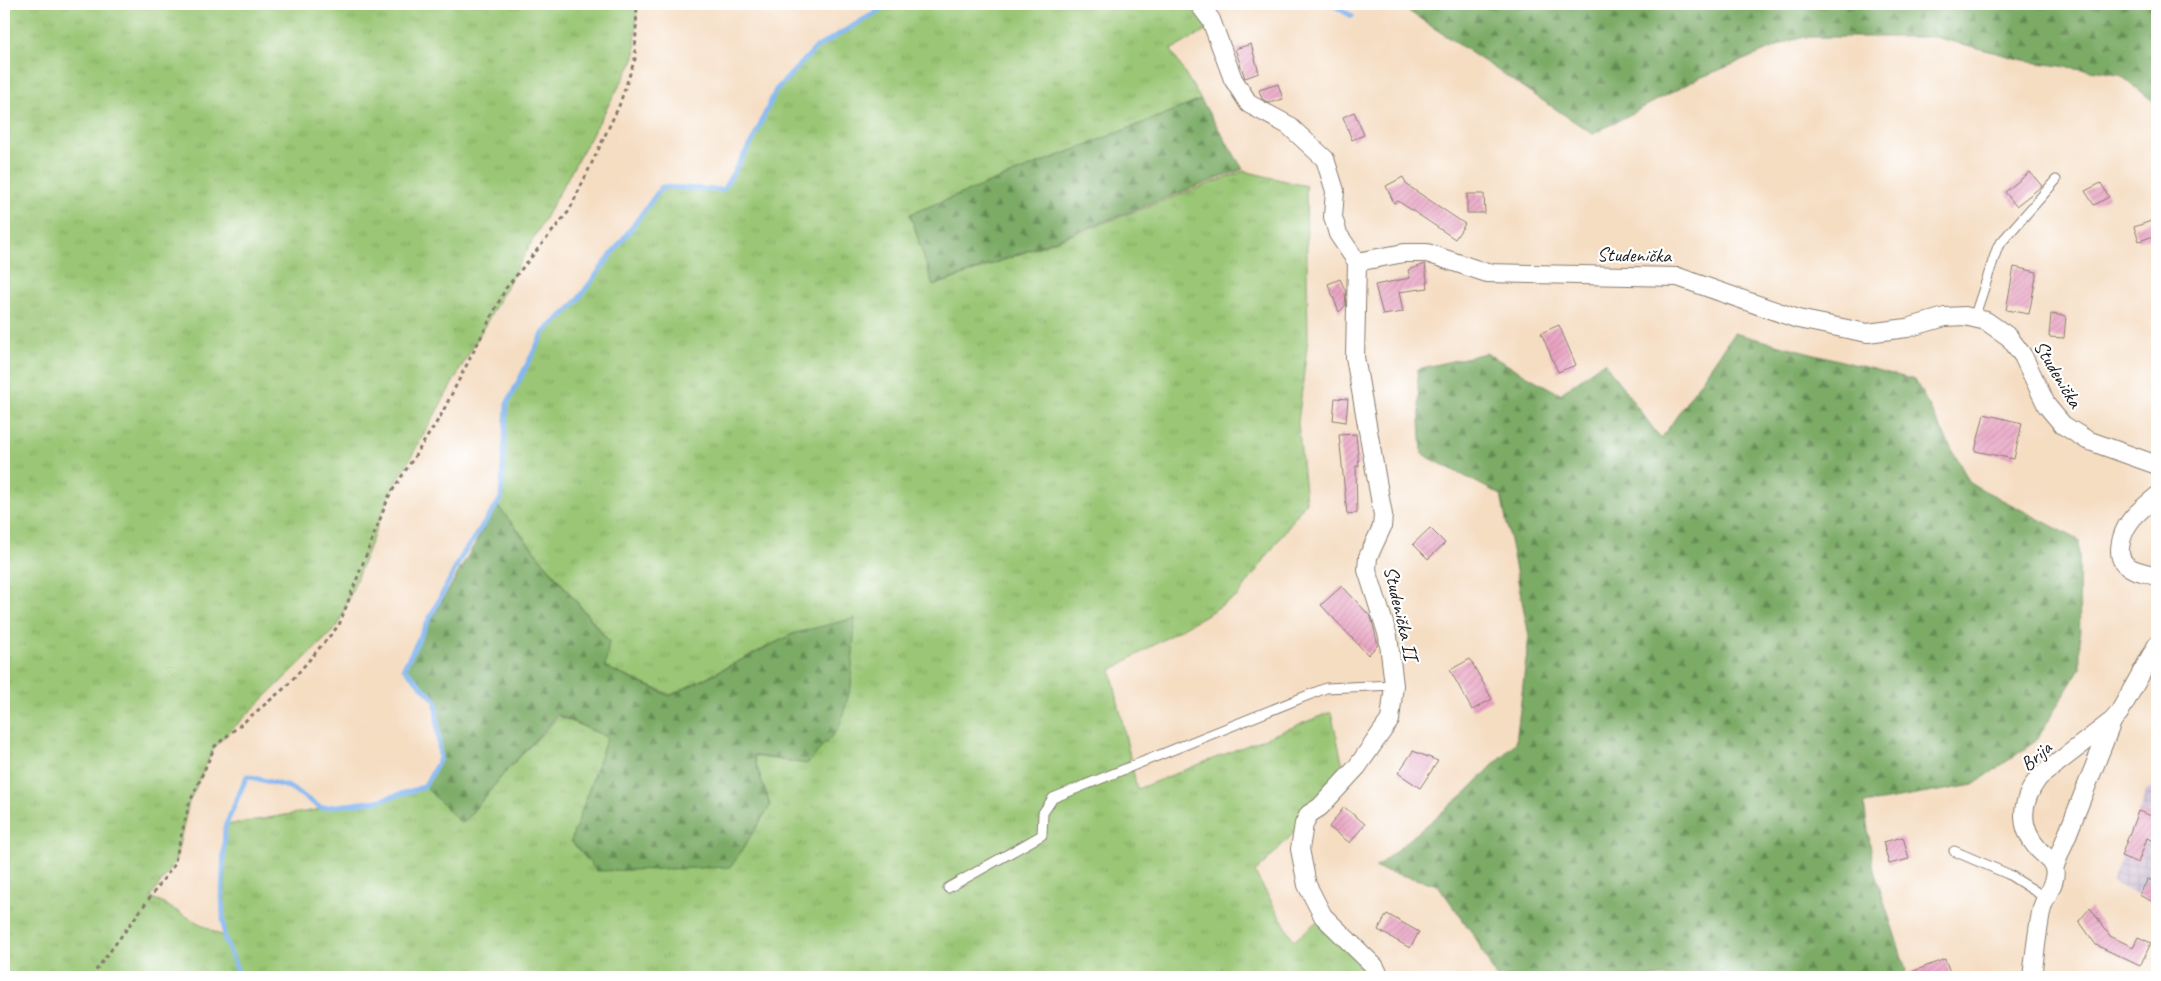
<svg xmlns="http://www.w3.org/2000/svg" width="2161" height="981" font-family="Caveat,sans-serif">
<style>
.industrial{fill:url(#industrial-grid)}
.grass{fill:url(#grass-tufts);stroke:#5b7148}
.forest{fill:url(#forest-firs);stroke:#4c6441}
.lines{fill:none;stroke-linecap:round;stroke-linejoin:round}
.stream{stroke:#83b7f0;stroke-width:5}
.building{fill:url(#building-hatch)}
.lane-casing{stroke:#887c6f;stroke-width:11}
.street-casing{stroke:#887c6f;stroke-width:20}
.path{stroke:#887c6f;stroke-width:3;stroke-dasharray:4 4;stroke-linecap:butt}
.lane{stroke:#fff;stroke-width:9}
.street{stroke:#fff;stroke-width:18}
.labels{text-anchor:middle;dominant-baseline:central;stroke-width:4.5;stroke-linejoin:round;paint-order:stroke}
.street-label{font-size:20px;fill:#1c1c1c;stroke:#fff}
</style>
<defs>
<pattern id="industrial-grid" width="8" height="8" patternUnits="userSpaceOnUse" patternTransform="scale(1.25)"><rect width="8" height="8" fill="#ccbed4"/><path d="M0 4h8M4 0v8" fill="none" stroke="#afa3b5"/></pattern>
<pattern id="grass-tufts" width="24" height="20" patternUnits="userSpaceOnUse" patternTransform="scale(1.25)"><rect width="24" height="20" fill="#9ac674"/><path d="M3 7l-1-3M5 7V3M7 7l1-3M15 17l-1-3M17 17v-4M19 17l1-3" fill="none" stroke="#84aa64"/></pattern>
<pattern id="forest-firs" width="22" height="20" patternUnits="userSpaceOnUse" patternTransform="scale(1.25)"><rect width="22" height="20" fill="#7bab66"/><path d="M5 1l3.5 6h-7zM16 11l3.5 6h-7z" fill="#648a53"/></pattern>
<pattern id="building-hatch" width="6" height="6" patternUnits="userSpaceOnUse" patternTransform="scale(1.25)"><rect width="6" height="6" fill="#e9a4c3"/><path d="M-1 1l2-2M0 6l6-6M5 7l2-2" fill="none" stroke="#c78da7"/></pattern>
</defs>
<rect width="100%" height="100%" fill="#fff"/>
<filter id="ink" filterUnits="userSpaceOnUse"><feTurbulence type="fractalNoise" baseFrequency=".02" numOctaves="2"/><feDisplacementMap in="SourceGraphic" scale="10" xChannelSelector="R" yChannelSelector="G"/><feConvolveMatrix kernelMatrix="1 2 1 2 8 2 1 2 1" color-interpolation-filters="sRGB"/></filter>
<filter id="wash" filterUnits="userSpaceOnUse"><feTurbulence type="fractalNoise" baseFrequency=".0096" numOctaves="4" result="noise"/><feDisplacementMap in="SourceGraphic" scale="20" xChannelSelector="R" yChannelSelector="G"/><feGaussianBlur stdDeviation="1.12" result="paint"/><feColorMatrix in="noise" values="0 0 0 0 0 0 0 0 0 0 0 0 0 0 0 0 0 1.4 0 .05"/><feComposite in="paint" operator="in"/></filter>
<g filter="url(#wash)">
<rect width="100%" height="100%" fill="#f5ddc2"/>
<path class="industrial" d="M2157,787V904L2112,882L2147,789Z"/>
<path class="grass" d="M4,4H637L635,58L389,496L338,626L215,746L189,802L175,862L151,897L224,937L226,825L382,799L425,787L464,822L507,770L559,716L607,737L572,841L770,804L753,756L807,764L795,633L671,695L604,667L609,641L497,505L501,496L506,409L544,332L561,317L615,252L660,189L723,190L755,135L776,90L816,48L890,4H1199L1213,27L1171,50L1201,100L910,214L934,286L1244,171L1306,186L1308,338L1298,423L1306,502L1238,596L1111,670L1137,789L1331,712L1346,779L1255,873L1294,941L1323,916L1373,977H4Z"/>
<g class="forest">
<path d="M1405,4H2157V104L2119,74L2031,62L1935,37H1800L1697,79L1593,134L1410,12Z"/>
<path d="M1201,100L1243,169L933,286L910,214Z"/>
<path d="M1734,333L1915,380L1970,483L2079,540L2080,668L2036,741L1973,785L1864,804L1874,870L1906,970L1904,977H1496L1475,937L1438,885L1375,868L1464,794L1516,742L1529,636L1501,495L1422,454L1417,369L1486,353L1560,394L1604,362L1661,439Z"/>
<path d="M497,505L609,642L605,667L670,696L795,633L855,618L851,687L839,728L807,764L753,755L770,806L731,867L597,871L571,841L607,737L558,715L507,770L462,824L425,787L440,759L434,699L404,668Z"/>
</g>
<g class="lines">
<g class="stream">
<path d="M1331,4L1352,16"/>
<path d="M240,977L224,937L222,895L225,827L247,776L289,787L321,808L378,801L424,787L440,759L436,701L404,668L463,554L501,499L507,404L544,332L573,306L662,187L723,190L753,140L776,90L816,48L890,4"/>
</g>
</g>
<g id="blocks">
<g class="building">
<path d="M1251,44L1259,73L1245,78L1235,49Z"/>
<path d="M1278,84L1283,99L1269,103L1262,99L1259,90Z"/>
<path d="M1354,112L1364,135L1352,140L1343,117Z"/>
<path d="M2030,172L2042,186L2016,206L2005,192Z"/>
<path d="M1403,177L1407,185L1465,224L1455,239L1398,201L1394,203L1386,186Z"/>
<path d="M2101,183L2109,197L2094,205L2085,191Z"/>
<path d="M1467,194H1484L1485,213H1467Z"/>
<path d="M2154,220L2157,235L2139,241L2134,227Z"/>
<path d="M1425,264L1428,288L1399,292L1403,312L1383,315L1375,285L1410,278L1408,270Z"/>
<path d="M2014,267L2037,272L2029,314L2006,310Z"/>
<path d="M1340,279L1346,292L1345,306L1339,312L1328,284Z"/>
<path d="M2051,314L2066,316L2064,338L2049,337Z"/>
<path d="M1559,325L1576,365L1558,372L1541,333Z"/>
<path d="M1335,398L1348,399L1346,422L1333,420Z"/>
<path d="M1984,414L2022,423L2014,459L1975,451Z"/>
<path d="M1356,434L1359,466H1356L1357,513L1347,514L1339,435Z"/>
<path d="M1430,528L1445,543L1428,559L1413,544Z"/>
<path d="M1342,586L1371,617L1378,645L1368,655L1321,605Z"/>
<path d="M1470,659L1492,699L1472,710L1450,670Z"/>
<path d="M1413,751L1438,761L1420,788L1398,773Z"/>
<path d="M1344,807L1365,824L1350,843L1329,827Z"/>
<path d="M2138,811L2157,818V842L2147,838L2138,863L2121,856Z"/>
<path d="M1903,837L1909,859L1889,864L1883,842Z"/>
<path d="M2148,879L2157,883V904L2139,895Z"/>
<path d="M2090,908L2110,936L2133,947L2138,937L2151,943L2140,966L2096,945L2079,921Z"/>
<path d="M1387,914L1419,932L1410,948L1378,930Z"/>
<path d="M1945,959L1952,977H1901V976Z"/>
</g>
</g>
</g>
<g filter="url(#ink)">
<use href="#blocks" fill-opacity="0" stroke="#887c6f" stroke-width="1"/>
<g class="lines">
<defs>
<g id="lane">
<path d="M1974,318L1998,246L2056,180"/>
<path d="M1954,851L2008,874L2046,898"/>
<path d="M948,888L1042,835L1043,813L1053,798L1326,688L1394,685"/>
</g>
<g id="street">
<path d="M1199,4L1211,20L1233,79L1249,104L1288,125L1325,159L1335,191L1333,217L1338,234L1357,262L1404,253H1427L1487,273L1678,277L1798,319L1867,333L1907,328L1945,317L1965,316L1986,321L2009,337L2023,356L2047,406L2063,425L2087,440L2157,465"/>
<path d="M1357,262L1355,357L1383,515L1382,527L1368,557L1367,570L1388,636L1394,685L1390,720L1357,767L1320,807L1309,814L1304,824L1300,849L1307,885L1323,916L1375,967L1380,977"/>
<path d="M2157,496C2148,504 2135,513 2129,523C2122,533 2115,555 2125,564C2133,572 2147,572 2157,577"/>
<path d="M2054,868L2112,722"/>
<path d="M2032,977C2035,955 2037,931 2042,908C2045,896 2058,881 2054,868C2052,860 2045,856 2039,850C2018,827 2020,802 2039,777L2112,721L2119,713L2157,645"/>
</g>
</defs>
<use href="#lane" class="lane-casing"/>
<use href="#street" class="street-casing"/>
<path class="path" d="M91,977L174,865L189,804L215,746L287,686L339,625L389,496L440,417L506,288L569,211L619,106L635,59L637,4"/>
<use href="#lane" class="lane"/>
<use href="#street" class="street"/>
</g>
</g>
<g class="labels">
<g class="street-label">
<text transform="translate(1634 255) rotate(1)">Studenička</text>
<text transform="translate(2058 374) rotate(59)">Studenička</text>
<text transform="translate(1401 613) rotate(77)">Studenička II</text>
<text transform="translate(2036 756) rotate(-41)">Brija</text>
</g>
</g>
<rect width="2161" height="981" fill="none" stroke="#fff" stroke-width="20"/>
</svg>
